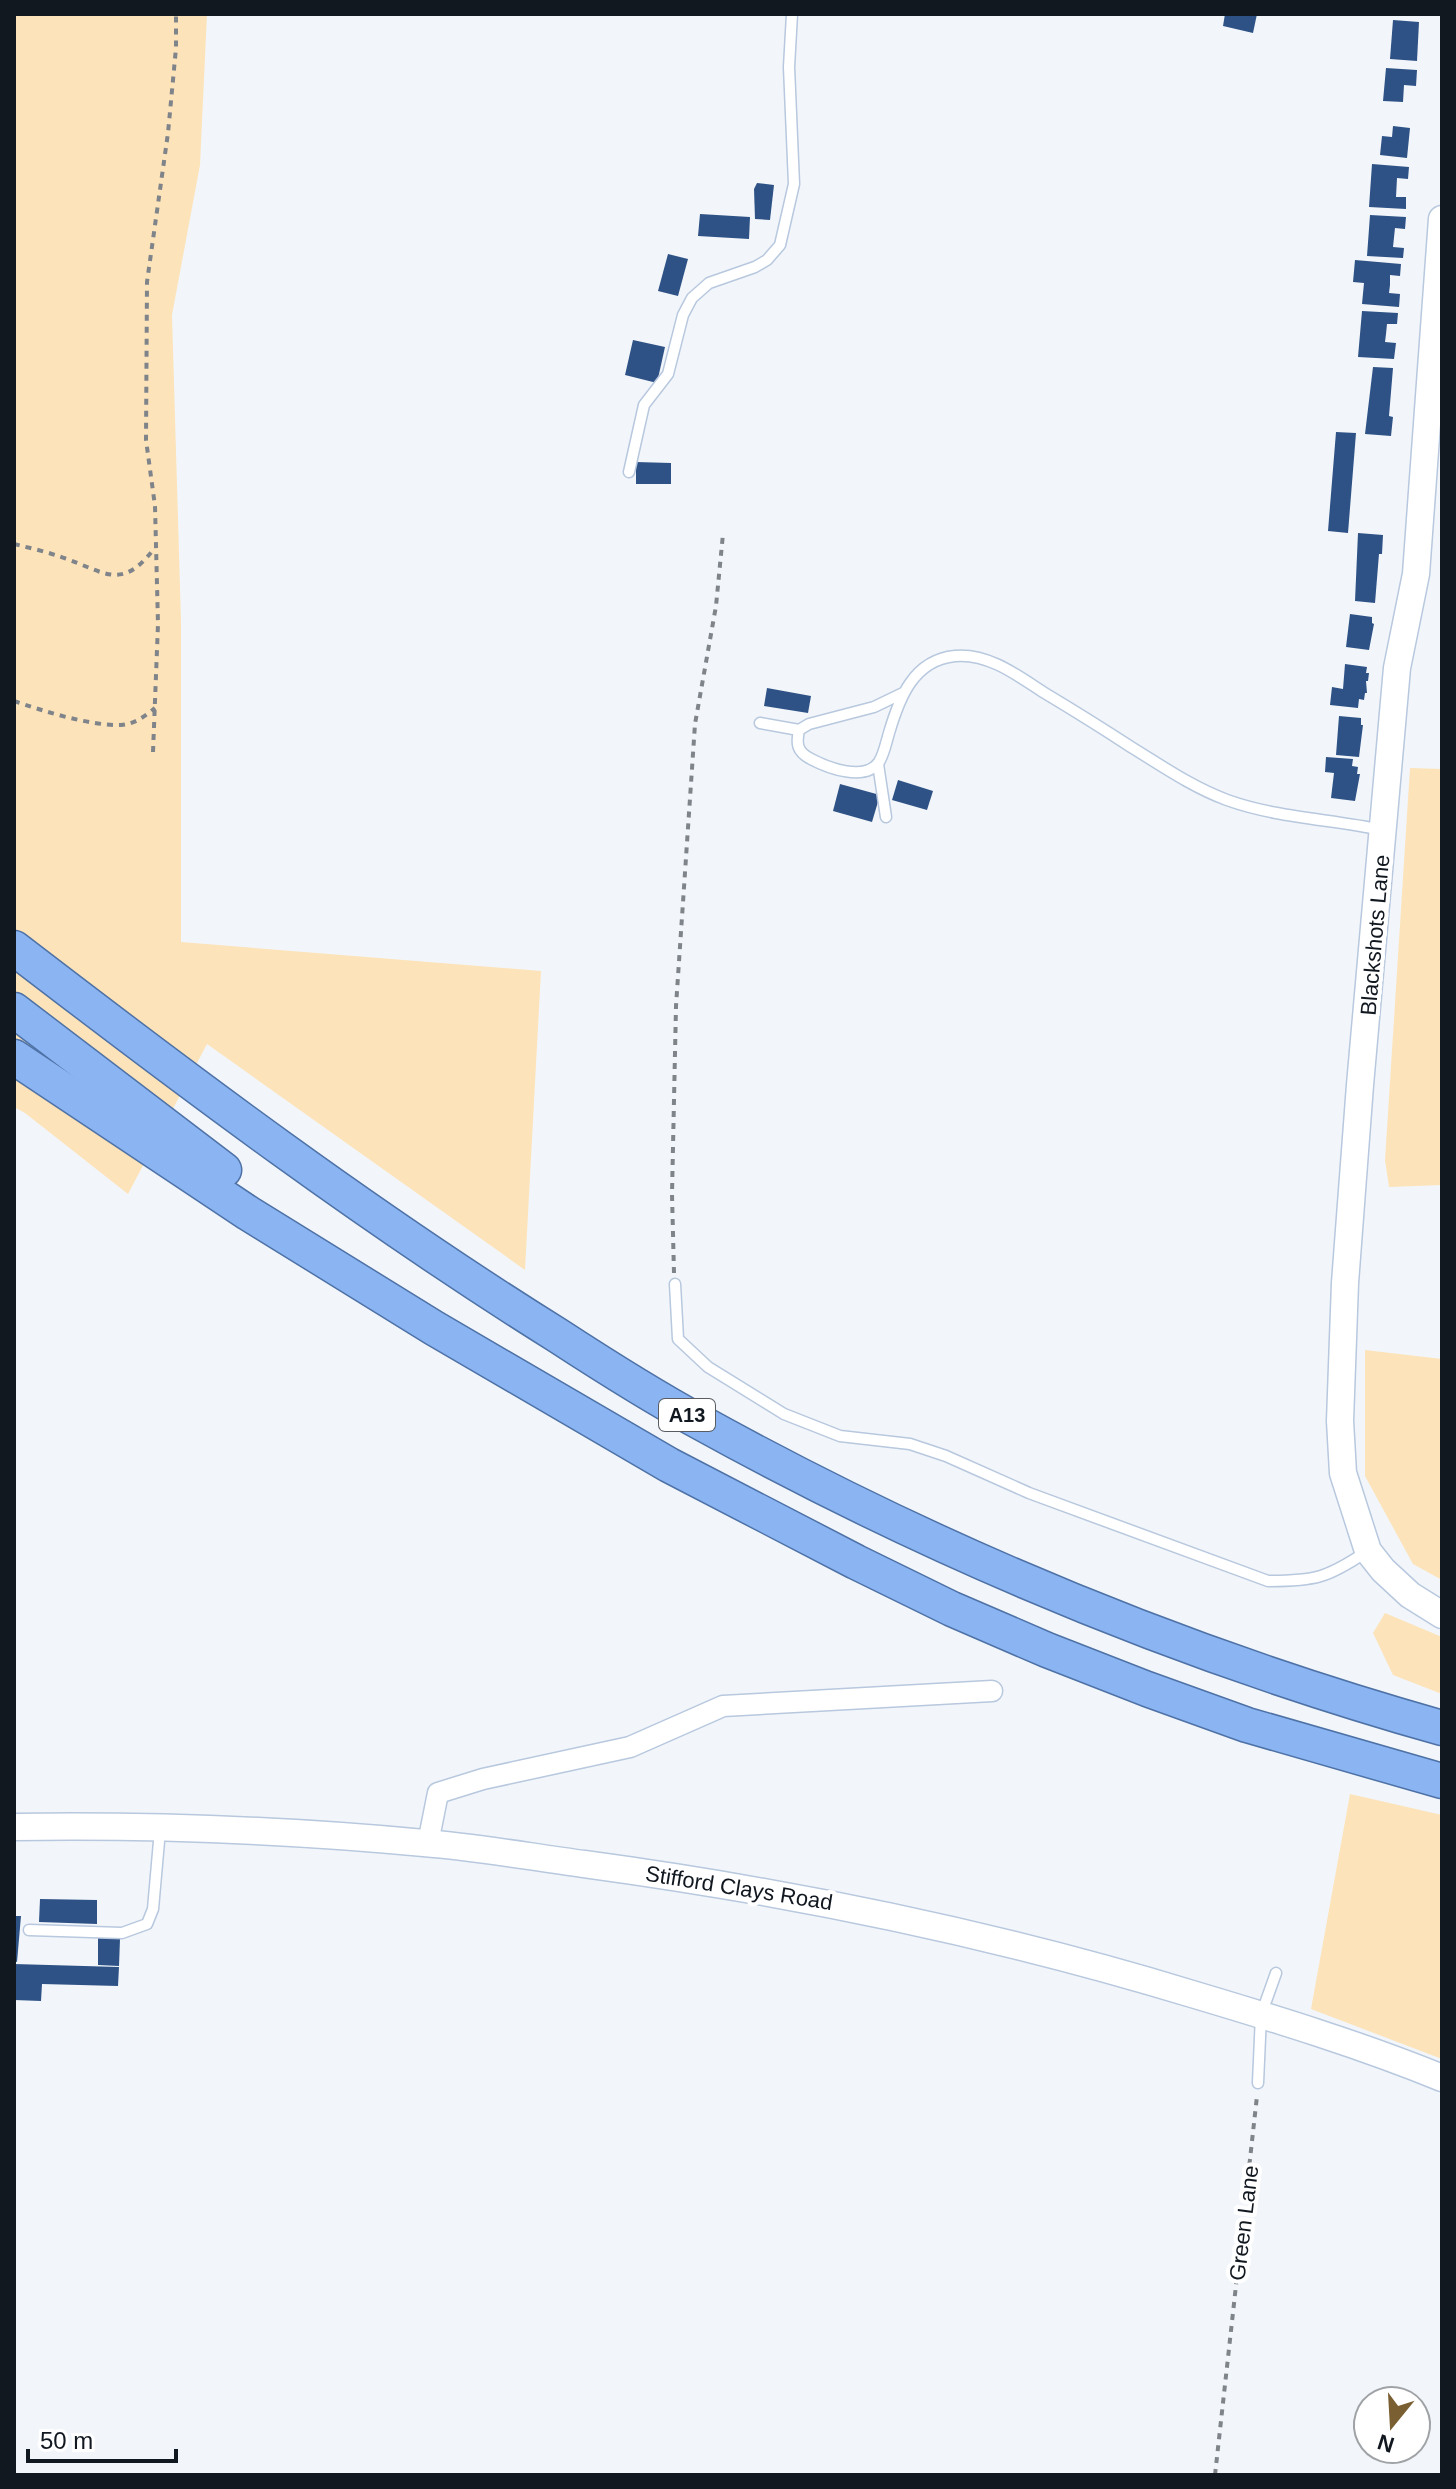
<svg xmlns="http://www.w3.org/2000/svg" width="1456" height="2489" font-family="Arial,sans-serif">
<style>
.green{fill:#fde3b9}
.building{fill:#2e5286}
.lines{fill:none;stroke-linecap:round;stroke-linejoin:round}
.service-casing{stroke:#b8c8de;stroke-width:13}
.minor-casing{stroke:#b8c8de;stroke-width:23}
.tertiary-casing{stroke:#b8c8de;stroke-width:29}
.trunk-casing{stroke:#4e72a6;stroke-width:37}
.path{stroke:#7f848a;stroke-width:4;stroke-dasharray:6 6;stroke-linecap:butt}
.service{stroke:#fff;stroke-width:10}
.minor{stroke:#fff;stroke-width:20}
.tertiary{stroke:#fff;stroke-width:26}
.trunk{stroke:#8bb4f2;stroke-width:34}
.labels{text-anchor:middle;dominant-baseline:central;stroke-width:8;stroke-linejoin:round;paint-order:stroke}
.shield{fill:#fff;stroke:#595d63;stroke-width:2}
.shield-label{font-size:20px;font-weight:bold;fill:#121820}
.street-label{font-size:22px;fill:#121820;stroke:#fff}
</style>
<rect width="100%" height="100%" fill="#f2f6fa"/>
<g class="green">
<path d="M14,14H207L200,165L172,315L181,621V942L541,971L525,1270L207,1044L128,1194L25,1113L14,1107Z"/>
<path d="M1410,768L1442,769V1185L1389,1187L1385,1160Z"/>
<path d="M1365,1350L1442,1359V1580L1413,1564L1365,1476Z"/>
<path d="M1385,1613L1442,1637V1694L1393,1675L1373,1633Z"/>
<path d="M1350,1794L1442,1815V2059L1311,2009Z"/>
</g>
<g class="building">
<path d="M1225,14H1257L1253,33L1223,26Z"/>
<path d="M1393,20L1419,22L1417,61L1390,59Z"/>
<path d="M1386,68L1417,70L1416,86L1404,85L1403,102L1383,101Z"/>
<path d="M1393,126L1410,128L1407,158L1380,155L1382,136L1392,137Z"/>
<path d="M1372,164L1409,167L1408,179L1397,178L1396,197H1406V209L1369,207Z"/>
<path d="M757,183L774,185L770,220L755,219L754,189Z"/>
<path d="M700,214L750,217L749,239L698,236Z"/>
<path d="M1370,215L1406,217L1405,229L1395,228L1393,247L1404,248L1403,258L1367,256Z"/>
<path d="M668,254L688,259L678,296L658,291Z"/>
<path d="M1355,260L1401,264L1400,276L1390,275V285L1389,293L1400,294L1399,307L1362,304L1364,283L1353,282Z"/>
<path d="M1362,311L1398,313L1397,324H1387L1386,334L1385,342L1396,343L1394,359L1358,357Z"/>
<path d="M633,340L665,347L657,383L625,375Z"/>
<path d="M1373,367L1393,368L1389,416L1393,417L1391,436L1365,434Z"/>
<path d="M1336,432L1356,433L1348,533L1328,531Z"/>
<path d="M636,462L671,463V484H636Z"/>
<path d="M1358,533L1383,535L1382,554H1379L1375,603L1355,601Z"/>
<path d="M1350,614L1372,617V623L1374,624L1369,650L1346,647Z"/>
<path d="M1345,664L1367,667L1366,673H1369L1368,681H1366L1367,693H1365L1364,700L1359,699L1358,708L1330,705L1332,687L1343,689Z"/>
<path d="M767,688L811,696L808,713L764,706Z"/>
<path d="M1339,716L1361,718V725H1363L1359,757L1336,755Z"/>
<path d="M1326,757L1353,759L1352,766L1358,767L1357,774H1360L1355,801L1331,798L1334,773L1325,772Z"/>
<path d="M898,780L933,791L927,810L892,800Z"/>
<path d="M840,784L880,795L872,822L833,811Z"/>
<path d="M40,1899L97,1900V1924L39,1922Z"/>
<path d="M14,1916H21L17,1962L14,1961Z"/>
<path d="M98,1938L120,1939L119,1966L98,1965Z"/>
<path d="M14,1964L119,1967L118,1986L42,1984L41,2001L14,2000Z"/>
</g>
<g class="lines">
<defs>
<g id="service">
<path d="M629,472L644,405L668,374L683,315L692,298L709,283L755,267L767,260L780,245L794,184L789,67L792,14"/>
<path d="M903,693L874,707L809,724L799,730C796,744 797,752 811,759C828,768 865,782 879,762C884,754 886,743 889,733C899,699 913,660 955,656C988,653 1017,675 1043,692C1073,710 1102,728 1131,747C1162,766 1192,787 1227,800C1277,818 1331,819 1382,830"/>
<path d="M760,723L799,730"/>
<path d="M878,764L886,817"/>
<path d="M675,1284L678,1339L708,1367L784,1414L840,1436L910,1444L946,1456L1029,1493L1268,1581C1315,1581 1327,1578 1366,1552"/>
<path d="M29,1930L122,1933L147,1924L153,1909L160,1830"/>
<path d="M1258,2083L1261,2015L1276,1973"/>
</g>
<path id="minor" d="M428,1843L438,1793L483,1779L630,1747L723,1706L992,1691"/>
<g id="tertiary">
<path d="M1442,219L1416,574L1397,668L1360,1085L1345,1283L1340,1421L1343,1473L1368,1551L1383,1570L1410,1595L1442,1615"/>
<path d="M14,1827C151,1825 288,1830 424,1843C477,1847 531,1857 584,1864C791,1892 992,1933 1192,1994C1276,2019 1361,2045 1442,2078"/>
</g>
<g id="trunk">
<path d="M14,948C191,1084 368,1217 557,1335C603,1365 650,1395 698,1421C933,1551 1183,1655 1442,1728"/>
<path d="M14,1010L224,1170"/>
<path d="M14,1057L248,1213L434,1328L669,1465L856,1562L952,1609L1047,1650L1147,1689L1247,1725L1442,1781"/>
</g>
</defs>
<use href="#service" class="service-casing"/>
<use href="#minor" class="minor-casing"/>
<use href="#tertiary" class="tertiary-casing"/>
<use href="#trunk" class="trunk-casing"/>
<g class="path">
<path d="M14,544C30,548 48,552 64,558C105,572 121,591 153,550"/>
<path d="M14,701C43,711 90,726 121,725C135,724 145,716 155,708"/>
<path d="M153,752L158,624L155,506L146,440L147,282L168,133L176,48V14"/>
<path d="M674,1273L672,1194L676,1006L695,724L716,606L723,534"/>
<path d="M1215,2475L1257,2096"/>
</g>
<use href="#service" class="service"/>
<use href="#minor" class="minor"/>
<use href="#tertiary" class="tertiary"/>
<use href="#trunk" class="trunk"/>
</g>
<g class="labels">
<rect class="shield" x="659" y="1399" width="56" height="32" rx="6"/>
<g class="shield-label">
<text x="687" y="1415">A13</text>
</g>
<g class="street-label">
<text transform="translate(1375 935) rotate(-85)">Blackshots Lane</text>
<text transform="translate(739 1888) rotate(9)">Stifford Clays Road</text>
<text transform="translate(1244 2223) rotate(-83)">Green Lane</text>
</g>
</g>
<rect width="1456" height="2489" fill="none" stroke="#121820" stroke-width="32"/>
<g transform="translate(1392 2425) rotate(198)"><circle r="38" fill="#ffffff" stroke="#a0a3a6" stroke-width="2"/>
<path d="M0-6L14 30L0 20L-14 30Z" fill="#795f31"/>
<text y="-12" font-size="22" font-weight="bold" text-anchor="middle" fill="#121820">N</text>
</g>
<path d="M28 2449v12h148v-12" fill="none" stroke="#121820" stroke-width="4"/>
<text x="40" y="2449" font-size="24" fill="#121820" stroke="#ffffff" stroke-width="6" paint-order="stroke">50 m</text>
</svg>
